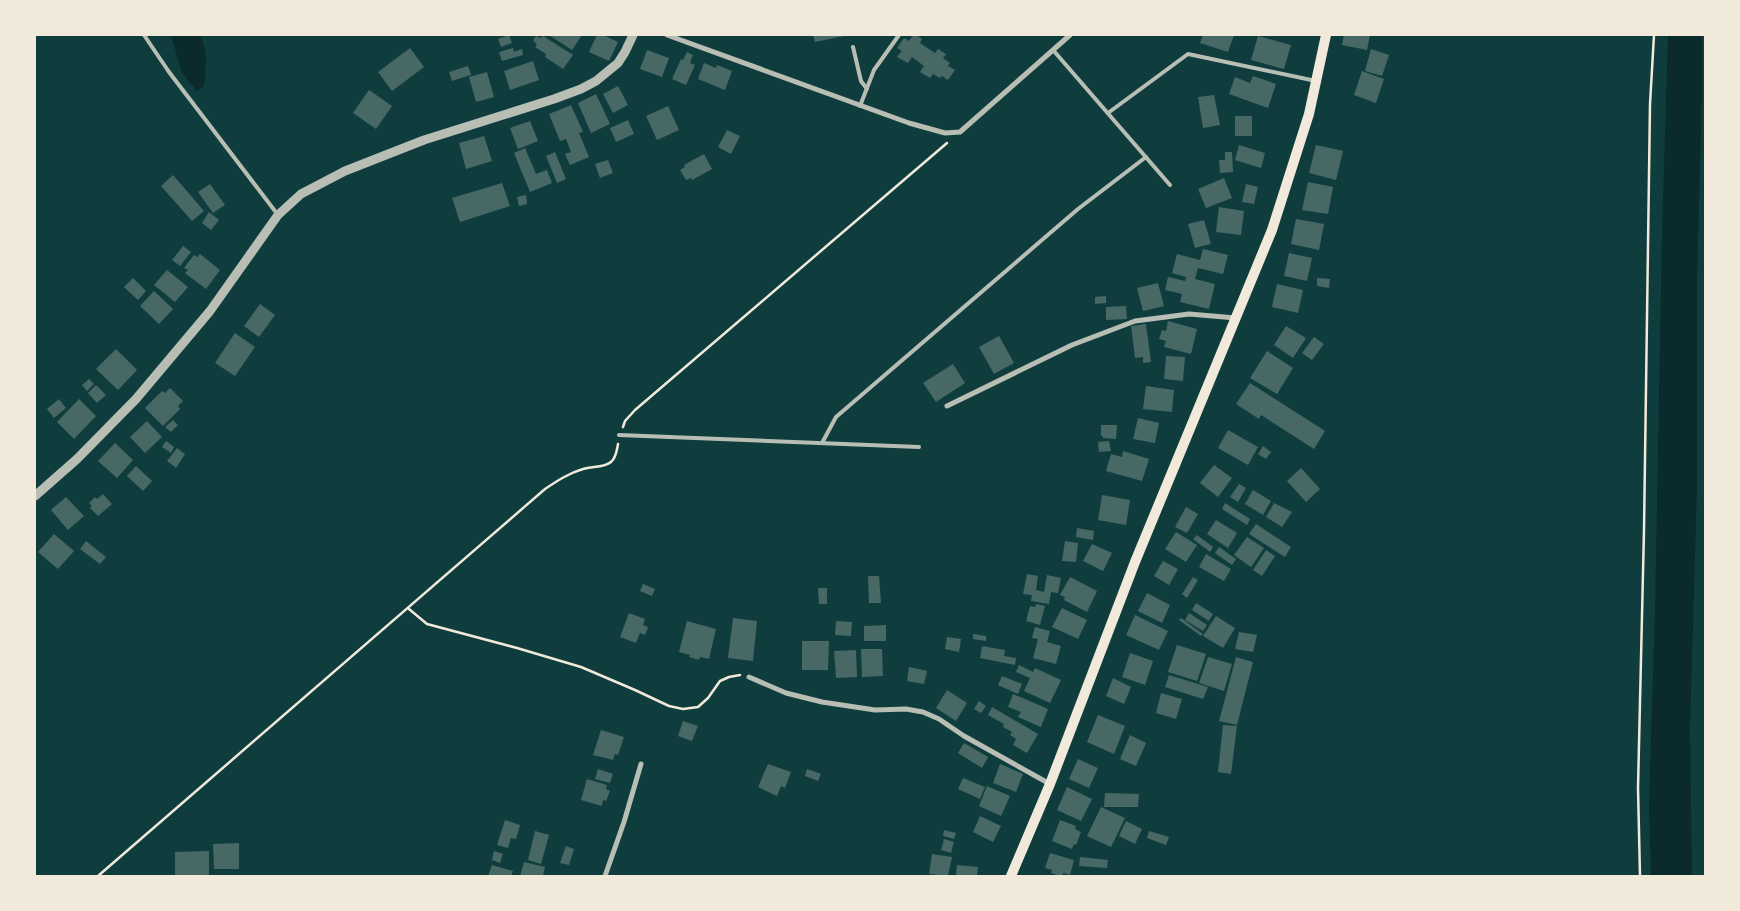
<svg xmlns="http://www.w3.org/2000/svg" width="1740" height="911" font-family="'Exo 2',sans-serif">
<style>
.water{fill:#0a2a2b}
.building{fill:#486865}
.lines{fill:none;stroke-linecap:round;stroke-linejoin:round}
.path{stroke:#f1e9da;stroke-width:2.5}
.service{stroke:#b8beb3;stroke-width:4}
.minor{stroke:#b8beb3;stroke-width:5}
.tertiary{stroke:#b8beb3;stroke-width:9}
.secondary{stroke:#f1e9da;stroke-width:10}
</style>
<rect width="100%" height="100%" fill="#0f3d3e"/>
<g class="water">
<path d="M171,35H200C208,51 206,69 204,86L197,91L182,73Z"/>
<path d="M1668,35H1702V94L1697,278V487L1690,729L1692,876H1651L1649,804L1655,611L1662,233Z"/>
</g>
<g class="building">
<path d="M509,35L512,43L501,47L498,39Z"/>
<path d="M549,35H582L572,50Z"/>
<path d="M597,35H603L618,42L609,61L589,52Z"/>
<path d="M813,35H844V36L815,42Z"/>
<path d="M913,35H916L922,39L920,43L935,53L938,49L946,54L943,58L950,63L948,66L955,70L948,80L942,76L940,78L933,74L930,78L920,72L924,66L912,57L908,63L897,57L902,51L897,48L904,38L909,41Z"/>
<path d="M1203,35H1234L1228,52L1200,43Z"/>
<path d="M1344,35H1370L1367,50L1342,45Z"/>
<path d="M536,36L541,38L543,36L573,55L563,69L545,57L546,54L535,47L537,45L533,40Z"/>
<path d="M1258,36L1291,45L1284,69L1251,60Z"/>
<path d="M410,48L424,67L392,91L378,72Z"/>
<path d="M513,48L514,52L522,49L523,55L502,61L499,52Z"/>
<path d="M1371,49L1389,55L1382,76L1365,71Z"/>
<path d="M647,50L669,58L662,77L640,69Z"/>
<path d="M687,52L693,55L690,63L695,65L686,85L672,79L681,59L683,60Z"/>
<path d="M533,61L539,80L510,90L504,71Z"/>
<path d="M704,63L716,68L717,65L732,71L725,90L698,79Z"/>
<path d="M468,66L471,75L452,81L449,72Z"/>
<path d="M1362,71L1384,79L1376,103L1354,95Z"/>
<path d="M487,72L494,97L476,102L469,77Z"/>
<path d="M1253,76L1276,84L1268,108L1229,94L1235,77L1250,83Z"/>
<path d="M618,86L628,105L613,113L603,94Z"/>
<path d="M369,90L392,106L376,129L353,113Z"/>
<path d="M596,94L610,124L591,133L578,103Z"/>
<path d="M1214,95L1220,125L1203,128L1198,97Z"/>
<path d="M571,105L583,132L579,133L589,157L570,165L565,154L571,152L566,139L560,141L549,114Z"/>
<path d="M668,106L679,130L657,140L646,116Z"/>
<rect x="1235" y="116" width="17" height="20"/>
<path d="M628,120L634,134L616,142L610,128Z"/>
<path d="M530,121L538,141L518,149L510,128Z"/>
<path d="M727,130L740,136L731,154L718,147Z"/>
<path d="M484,136L492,161L466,169L459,143Z"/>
<path d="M1239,145L1265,153L1261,168L1235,160Z"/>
<path d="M1316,145L1343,151L1336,180L1309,173Z"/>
<path d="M525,148L536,174L547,170L552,183L530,192L514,153Z"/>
<path d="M555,152L566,179L557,183L546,156Z"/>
<path d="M1225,152H1232L1233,172L1220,173L1219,160H1225Z"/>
<path d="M704,154L712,169L692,180L691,178L686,180L680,170L685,167L684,165Z"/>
<path d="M608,160L613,173L600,178L595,164Z"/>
<path d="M173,175L204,211L192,221L161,186Z"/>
<path d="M1224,178L1232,198L1206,208L1198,189Z"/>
<path d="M1308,182L1333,187L1328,214L1302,210Z"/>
<path d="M502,183L510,206L460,222L452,198Z"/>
<path d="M210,184L225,205L213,213L198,192Z"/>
<path d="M1246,184L1258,187L1254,204L1242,202Z"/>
<path d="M526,195L527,204L519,206L517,197Z"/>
<path d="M1219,207L1244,211L1241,235L1216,232Z"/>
<path d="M209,212L219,220L211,230L202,223Z"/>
<path d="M1296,219L1324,224L1319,250L1291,244Z"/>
<path d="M1204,220L1211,244L1195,248L1188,224Z"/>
<path d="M183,246L191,252L180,266L172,260Z"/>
<path d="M1203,249L1228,255L1223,274L1198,268L1195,279L1215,284L1209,309L1180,302L1182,294L1165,290L1168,277L1185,281L1186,277L1172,273L1177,254L1200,260Z"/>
<path d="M1289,253L1312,258L1307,281L1284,276Z"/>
<path d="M200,254L220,270L206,289L185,273L188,270L184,268L194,255L197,257Z"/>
<path d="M167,270L188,287L175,302L154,285Z"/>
<path d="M133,278L146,291L138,300L124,287Z"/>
<path d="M1317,278L1330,279L1329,288L1317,286Z"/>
<path d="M1158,283L1164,306L1143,311L1137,288Z"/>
<path d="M1277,284L1303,290L1298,313L1272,307Z"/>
<path d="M154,291L173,309L159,324L140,306Z"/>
<path d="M1106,296V303L1095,304V297Z"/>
<path d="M260,304L275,315L259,337L244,326Z"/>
<path d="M1126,306L1127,319L1106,320V307Z"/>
<path d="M1168,321L1197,329L1191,354L1164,347L1166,341L1159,339L1162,330L1166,331Z"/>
<path d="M1146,324L1151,362L1143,363V357L1135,358L1131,326Z"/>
<path d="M1286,326L1306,338L1293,358L1274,345Z"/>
<path d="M235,333L255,347L235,376L215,363Z"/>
<path d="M999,336L1014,363L994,374L979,347Z"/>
<path d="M1314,337L1324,344L1312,360L1302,353Z"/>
<path d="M116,349L137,370L118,390L96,369Z"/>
<path d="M1267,351L1293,368L1277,394L1250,378Z"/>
<path d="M1166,356L1185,357L1183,381L1164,379Z"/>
<path d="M953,364L965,383L936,402L923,383Z"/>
<path d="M89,379L94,384L87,391L82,385Z"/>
<path d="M1250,383L1325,431L1314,449L1261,415L1259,419L1236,404Z"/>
<path d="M96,385L106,395L97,403L88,393Z"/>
<path d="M1146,386L1174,390L1172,412L1143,409Z"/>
<path d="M170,388L183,401L178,406L180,409L163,426L145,408L162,391L165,393Z"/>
<path d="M59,399L66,408L54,418L47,409Z"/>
<path d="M79,399L96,416L74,439L57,422Z"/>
<path d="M1138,418L1159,423L1155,443L1133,439Z"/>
<path d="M173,420L178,425L171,432L165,427Z"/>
<path d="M147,421L162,437L145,453L130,437Z"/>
<path d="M1101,425H1117L1116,439L1103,438V436H1101Z"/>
<path d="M1228,430L1258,447L1248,465L1218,448Z"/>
<path d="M166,441L174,447L171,453L162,447Z"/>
<path d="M1109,441L1111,451L1099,452L1098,442Z"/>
<path d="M115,443L133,460L117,478L98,461Z"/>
<path d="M1263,446L1271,452L1266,459L1258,454Z"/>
<path d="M177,448L185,454L176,468L167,461Z"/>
<path d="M1123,451L1149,459L1142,481L1106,471L1111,454L1122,457Z"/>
<path d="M1214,465L1232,478L1218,497L1200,483Z"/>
<path d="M136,466L152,481L143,491L127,476Z"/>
<path d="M1301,468L1320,489L1306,502L1287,481Z"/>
<path d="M1239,484L1246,488L1238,502L1230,497Z"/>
<path d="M1253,490L1271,501L1263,515L1245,504Z"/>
<path d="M103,494L112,504L98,516L90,508L92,506L89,503L95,497L97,499Z"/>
<path d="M1102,495L1130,500L1126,525L1098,520Z"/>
<path d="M66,497L84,516L68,530L51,510Z"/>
<path d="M1225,503L1250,519L1247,525L1222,509Z"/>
<path d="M1274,503L1292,512L1282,527L1266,517Z"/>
<path d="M1186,507L1198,514L1187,533L1175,527Z"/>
<path d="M1216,520L1237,533L1228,548L1207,534Z"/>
<path d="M1256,524L1291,547L1285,557L1249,534Z"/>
<path d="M1077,528L1094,531L1093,540L1076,537Z"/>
<path d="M1176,532L1197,545L1186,562L1165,549Z"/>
<path d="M54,534L74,551L58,569L38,552Z"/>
<path d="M1197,535L1213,547L1210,552L1193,539Z"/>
<path d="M1247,537L1264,548L1251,567L1234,555Z"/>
<path d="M86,541L106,557L100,564L80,549Z"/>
<path d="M1065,541L1078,543L1076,562L1062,561Z"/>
<path d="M1092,544L1112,553L1103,571L1083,561Z"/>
<path d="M1219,547L1236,559L1232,565L1215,553Z"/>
<path d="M1266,550L1275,556L1262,576L1253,570Z"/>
<path d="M1206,554L1231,569L1224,581L1199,567Z"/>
<path d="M1163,561L1178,569L1169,585L1154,576Z"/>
<path d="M1027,574L1038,576L1036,590L1044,592L1047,575L1061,578L1058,593L1051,592L1049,604L1031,601L1032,595L1023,594Z"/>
<path d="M868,576H879L881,603H869Z"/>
<path d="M1070,577L1097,591L1087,612L1064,600L1065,597L1060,595Z"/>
<path d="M1193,577L1198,580L1187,598L1182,594Z"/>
<path d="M643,584L655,589L652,596L640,591Z"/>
<path d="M818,588H827V604H819Z"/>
<path d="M1147,593L1170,605L1162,623L1138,611Z"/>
<path d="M1196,603L1213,614L1209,621L1192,610Z"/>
<path d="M1036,604L1045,606L1040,625L1026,621L1030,606L1035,607Z"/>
<path d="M1062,608L1087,620L1078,639L1052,627Z"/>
<path d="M629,613L645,619L643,625L648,627L645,635L640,633L636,643L620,637Z"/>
<path d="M1189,613L1207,625L1203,631L1185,620Z"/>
<path d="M1135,615L1168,631L1159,650L1126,635Z"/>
<path d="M1216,616L1235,628L1223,648L1203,636Z"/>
<path d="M733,618L757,621L753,661L728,658Z"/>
<path d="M1181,618L1203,634L1201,636L1179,620Z"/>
<path d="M687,621L716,629L709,659L700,657L699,660L689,657L690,655L679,652Z"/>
<path d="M836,621L852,622L851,636L835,635Z"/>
<path d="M886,625V641H864V626Z"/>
<path d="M1035,627L1050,631L1047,642L1061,646L1056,664L1033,658L1038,639L1032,638Z"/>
<path d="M1239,632L1257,635L1253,652L1235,649Z"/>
<path d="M973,634L986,636V641L973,639Z"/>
<path d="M947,637L961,639L959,652L945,649Z"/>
<path d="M802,641H829L828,670H802Z"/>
<path d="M1177,645L1206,654L1197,681L1168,672Z"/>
<path d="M982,646L1005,650L1004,656L1016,658L1015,665L980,658Z"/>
<path d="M861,649H882L883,676L862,677Z"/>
<path d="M856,650L857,677L836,678L834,651Z"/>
<path d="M1130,653L1153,661L1145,685L1122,677Z"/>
<path d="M1208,657L1232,664L1224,691L1199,683Z"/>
<path d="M1236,657L1253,662L1237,725L1219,721Z"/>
<path d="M1019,665L1033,672L1035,668L1061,680L1050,703L1024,691L1030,678L1016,672Z"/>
<path d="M909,667L927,671L924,684L907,681Z"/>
<path d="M1169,675L1208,687L1203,699L1165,687Z"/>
<path d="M1002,676L1022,684L1018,694L998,685Z"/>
<path d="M1113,678L1131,687L1124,704L1106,696Z"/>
<path d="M947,690L967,703L956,721L936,708Z"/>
<path d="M1161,693L1182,699L1176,719L1156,713Z"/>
<path d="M1013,694L1048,709L1041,727L1018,717L1021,712L1008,707Z"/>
<path d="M979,701L986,706L981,713L974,709Z"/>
<path d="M992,707L1038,734L1027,753L1013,745L1016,739L1010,735L1012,732L1003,727L1004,724L988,715Z"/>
<path d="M1098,715L1125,726L1114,754L1087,742Z"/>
<path d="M683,721L698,726L692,741L678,736Z"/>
<path d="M1223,725L1237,726L1231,774L1218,772Z"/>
<path d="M601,730L624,737L618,755L615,754L613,760L593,755Z"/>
<path d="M1130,735L1146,743L1136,766L1120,759Z"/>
<path d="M964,743L988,757L982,768L958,753Z"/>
<path d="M1078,759L1098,768L1089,788L1069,779Z"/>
<path d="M768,764L791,772L785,788L781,786L777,796L758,787Z"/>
<path d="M1000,764L1023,774L1016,792L993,783Z"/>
<path d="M598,769L613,774L610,783L595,779Z"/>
<path d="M807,769L821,774L818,781L805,776Z"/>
<path d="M963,778L985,787L980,799L958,789Z"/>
<path d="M587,779L607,785L606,789L610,791L606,801L603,800L602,806L581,800Z"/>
<path d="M987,786L1010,796L1001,816L979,806Z"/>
<path d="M1067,787L1092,799L1081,821L1057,810Z"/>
<path d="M1105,793L1139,794L1138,807H1104Z"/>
<path d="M1101,807L1125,818L1111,847L1087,836Z"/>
<path d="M980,816L1001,826L993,842L973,832Z"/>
<path d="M505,820L520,825L516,839L511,838L508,848L497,845Z"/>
<path d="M1060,820L1076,826L1075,829L1081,832L1076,845L1074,844L1072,849L1052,841Z"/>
<path d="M1126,821L1142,829L1135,844L1119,836Z"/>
<path d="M944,830L956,833L954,839L943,836Z"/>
<path d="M535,831L549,835L541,864L528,860Z"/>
<path d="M1149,831L1169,837L1166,845L1147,838Z"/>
<path d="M944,839L954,842L951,853L941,850Z"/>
<path d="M239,843V869H214L213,844Z"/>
<path d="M566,846L574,849L569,865L560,863Z"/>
<path d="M209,851V875H175V852Z"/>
<path d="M494,851L503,854L500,863L492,860Z"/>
<path d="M1050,853L1074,860L1070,875L1063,873V876H1060L1051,873L1052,870L1045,868Z"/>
<path d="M932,854L952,857L948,876L929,874Z"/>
<path d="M1080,857L1108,860L1107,868L1079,866Z"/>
<path d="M524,862L545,867L543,876H520Z"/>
<path d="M492,865L513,871L511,876H488Z"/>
<path d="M957,865L978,867L977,876H956Z"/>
</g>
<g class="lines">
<g class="path">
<path d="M623,427L625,421L635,410L947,143"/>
<path d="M409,609L427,624L517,648L581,667L635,690L669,706L683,709L698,707L708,698L720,681L729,677L740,675"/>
<path d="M98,876L545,489C557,481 569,473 583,469C592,466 604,468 611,462C616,458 617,450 618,444"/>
<path d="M1640,876L1638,788L1644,530L1650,104L1654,35"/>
</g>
<g class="service">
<path d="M144,35L169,72L278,215"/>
<path d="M853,47L861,81L867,89"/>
<path d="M1053,50L1170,185"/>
<path d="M860,106L874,70L899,35"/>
<path d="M1108,113L1188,54L1316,81"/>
<path d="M619,435L919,447"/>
<path d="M822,443L836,417L1078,209L1146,157"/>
</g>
<g class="minor">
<path d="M667,35L909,123L945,133L960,132L1070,35"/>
<path d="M947,406L1072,345L1135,321L1189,314L1236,318"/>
<path d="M749,677L786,693L822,702L875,710L906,709L923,712L939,719L964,736L1050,784"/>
<path d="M605,876L624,822L641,764"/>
</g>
<path class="tertiary" d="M35,496L77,459L136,399L210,311L278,215L301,194L345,171L424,140L554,99L581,89L596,81L618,63L625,52L633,35"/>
<path class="secondary" d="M1011,876L1050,784L1135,562L1272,230L1309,114L1326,35"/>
</g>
<rect width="1740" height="911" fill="none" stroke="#f1e9da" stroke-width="72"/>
</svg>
